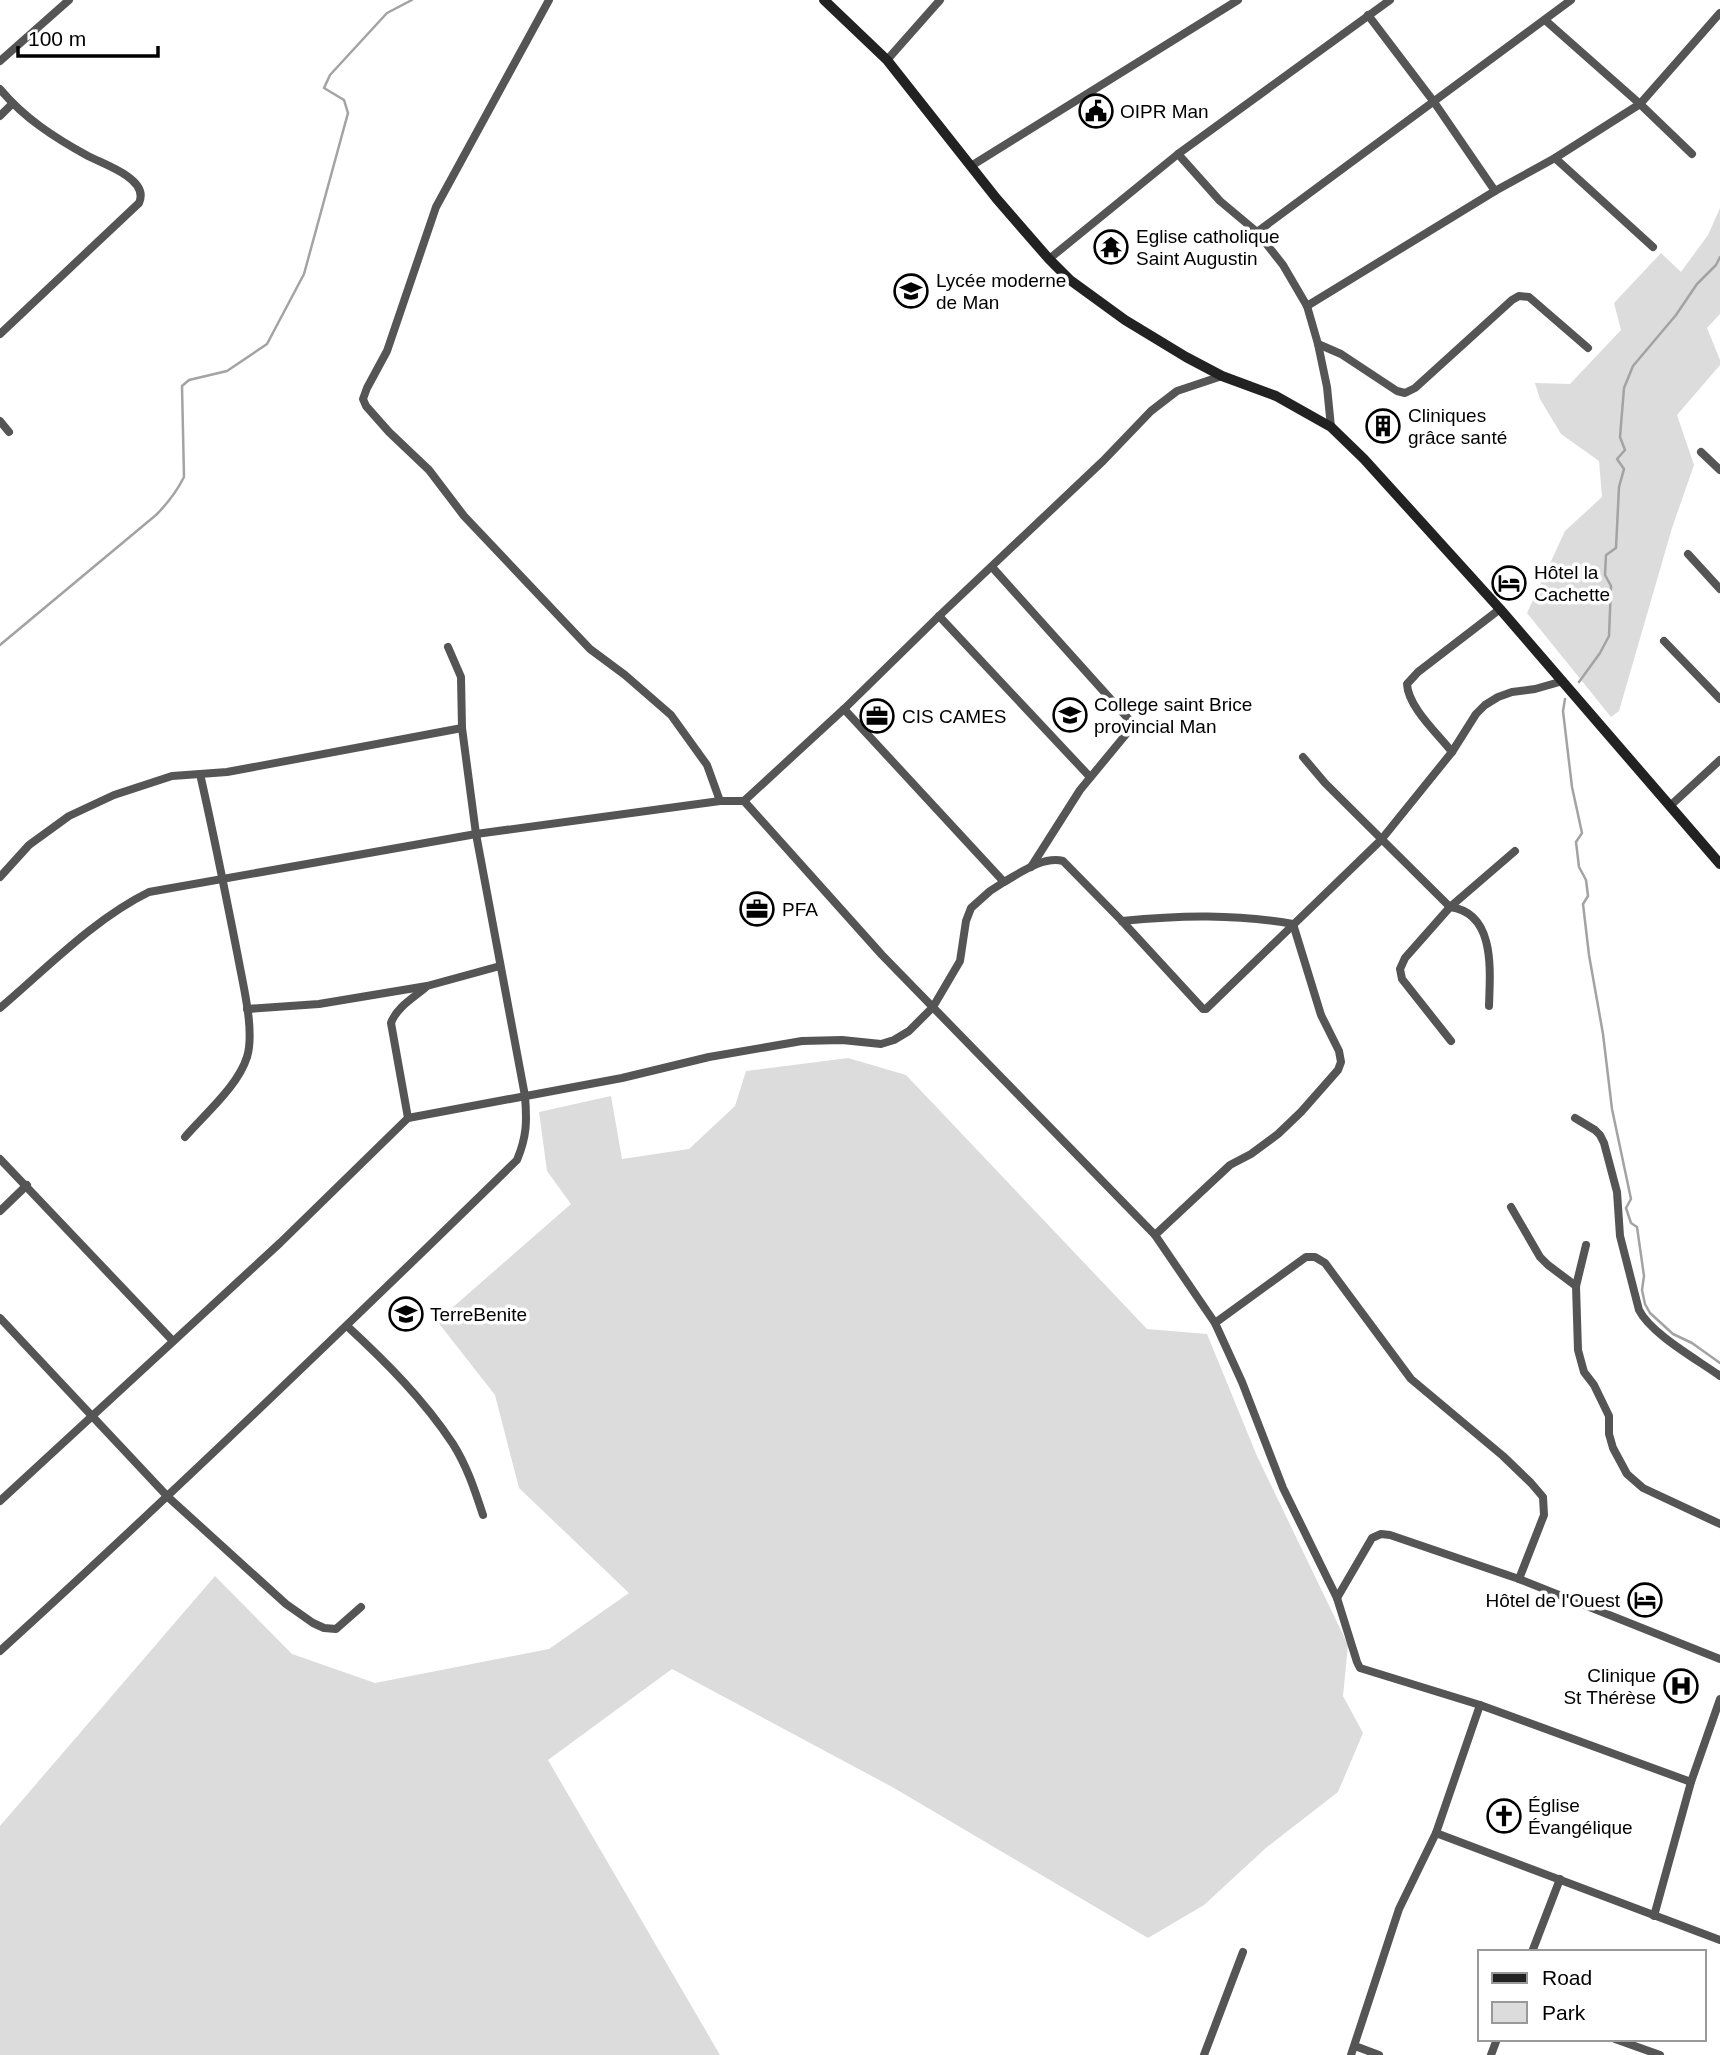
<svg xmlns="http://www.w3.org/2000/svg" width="1720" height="2055" font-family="Helvetica,sans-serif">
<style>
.green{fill:#dcdcdc}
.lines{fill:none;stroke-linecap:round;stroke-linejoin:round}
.stream{stroke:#a3a3a3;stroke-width:2.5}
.street{stroke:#555;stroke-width:8}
.secondary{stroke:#222;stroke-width:10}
.labels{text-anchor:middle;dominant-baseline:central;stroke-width:7;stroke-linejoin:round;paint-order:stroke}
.poi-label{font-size:19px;fill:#000;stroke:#fff;text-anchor:start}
</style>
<rect width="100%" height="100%" fill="#fff"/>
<g class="green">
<path d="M1720,208V314L1707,328L1720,360V365L1677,415L1694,465L1672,528L1619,711L1611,717L1527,613L1565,531L1602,497L1599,461L1561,434L1540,399L1535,383L1570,384L1621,330L1614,303L1661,253L1681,272L1708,235Z"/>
<path d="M848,1058L906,1075L1147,1329L1207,1334L1257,1456L1348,1645L1343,1696L1363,1733L1338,1792L1267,1847L1204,1905L1148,1938L894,1788L672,1669L548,1760L720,2055H0V1826L215,1576L292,1654L375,1683L549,1649L629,1593L519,1488L495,1395L437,1321L571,1204L547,1171L539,1112L611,1096L622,1159L689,1149L735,1106L746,1071Z"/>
</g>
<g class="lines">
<g class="stream">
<path d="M0,645L156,515C168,503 177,491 184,477L182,386L189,380L227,371L267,344L304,274L348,113L344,100L324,88L330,75L387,13L412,0"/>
<path d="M1579,682L1600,653L1609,636L1611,586L1605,575L1606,555L1616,548L1619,487L1624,469L1617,459L1625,450L1620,437L1624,388L1633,366L1676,315L1697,284L1716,265L1720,257"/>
<path d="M1565,699L1563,711L1572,787L1582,833L1576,842L1579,867L1586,880L1588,896L1583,904L1589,955L1603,1034L1612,1109L1631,1199L1626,1208L1631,1223L1637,1227L1644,1276L1642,1290L1645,1304L1650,1313L1673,1334L1692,1343L1720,1363"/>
</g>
<g class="street">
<path d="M549,0L436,207L387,351L367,388L363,399L366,406L389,432L429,470L464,516L590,649L625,675L671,715L707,765L720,801"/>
<path d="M1368,15L1434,102L1495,191"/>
<path d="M1545,20L1640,104L1692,154"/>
<path d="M887,60L940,0"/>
<path d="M0,61L69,0"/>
<path d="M0,89C24,118 55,138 88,156C100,162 116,168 127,176C137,183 144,192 139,203L0,334"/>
<path d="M0,116L12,104"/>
<path d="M1178,154L1220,201L1257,232L1283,265L1307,306L1318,344L1327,387L1331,427"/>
<path d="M1555,158L1653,247"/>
<path d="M971,166L1238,0"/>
<path d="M1257,232L1571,0"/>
<path d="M1049,259L1178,154L1390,0"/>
<path d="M1307,306L1495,191L1555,158L1640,104L1720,13"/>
<path d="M1318,344L1341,354L1397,391L1405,393L1415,388L1512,300L1519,296L1529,297L1588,348"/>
<path d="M0,421L9,432"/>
<path d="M1701,452L1720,470"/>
<path d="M1688,554L1720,589"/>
<path d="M992,567L1133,724L1132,727L1080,790L1031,867"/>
<path d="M939,616L1090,777"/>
<path d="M1664,641L1720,699"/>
<path d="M844,709L1004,882C1020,873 1043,856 1063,861L1122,921L1203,1009H1206L1381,840L1452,752L1476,714L1485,705L1498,697L1512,692L1535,689L1563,681"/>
<path d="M1452,752C1438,734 1408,707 1407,684L1418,672L1500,609"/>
<path d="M1303,757L1325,783L1450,907C1496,913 1490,971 1489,1006"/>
<path d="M744,801L882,955L1155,1235L1215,1323L1242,1382L1283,1488L1337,1598L1357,1662L1360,1668L1480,1705L1691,1782"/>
<path d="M1670,806L1720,760"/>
<path d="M0,877L29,845L69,816L114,795L172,776L200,774"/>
<path d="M1122,921C1181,915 1235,914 1293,924L1321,1015L1339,1051L1341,1062L1338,1070L1301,1112L1278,1134L1251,1154L1230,1165L1155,1235"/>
<path d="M0,1008C47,968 94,919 149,892L476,834L720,801H744L844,709L939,616L1103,461L1151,411L1177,391L1222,376"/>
<path d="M247,1009L319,1004L427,986L500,966"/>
<path d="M1451,1041L1402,979L1400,969L1405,958L1450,907L1515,851"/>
<path d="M408,1118L391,1023C396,1008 413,998 425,988"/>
<path d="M1575,1118L1595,1130L1600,1135L1604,1143L1617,1192L1620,1236L1639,1310C1651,1334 1698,1360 1720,1376"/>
<path d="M185,1137C205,1114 238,1086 247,1057C255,1031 243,985 238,957C226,896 214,835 200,774L227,772L462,728"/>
<path d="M0,1159L173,1341"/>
<path d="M1511,1207L1540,1257L1548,1265L1576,1286"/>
<path d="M0,1211L27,1185"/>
<path d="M1586,1245L1576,1286L1578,1350L1584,1372L1594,1385L1609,1416V1434L1613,1448L1627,1474L1643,1488L1720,1524"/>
<path d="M0,1318L168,1497L286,1604L313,1623L324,1628L336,1629L361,1607"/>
<path d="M1215,1323L1306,1257H1315L1325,1263L1411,1379L1503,1456L1531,1483L1543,1497L1544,1515L1519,1579"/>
<path d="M347,1326C386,1362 424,1400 453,1444C467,1466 475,1491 483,1515"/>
<path d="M0,1501L280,1243L408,1118L622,1078L709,1057L802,1041L842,1040L881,1044L894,1040L909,1031L933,1007L960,961L966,921L971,908L990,891L1004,882"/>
<path d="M1337,1598L1372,1538L1381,1534L1390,1535L1519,1579L1720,1659"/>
<path d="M0,1651C176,1491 347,1326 517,1160C527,1136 527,1121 525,1096L476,834L462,728L461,677L448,647"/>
<path d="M1436,1833L1720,1940"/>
<path d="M1654,1916L1691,1782L1720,1699"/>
<path d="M1532,1952L1560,1879"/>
<path d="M1615,2039L1660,2055"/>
<path d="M1355,2046L1379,2055"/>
<path d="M1204,2055L1243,1952"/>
<path d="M1351,2055L1399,1909L1436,1833L1480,1705"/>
<path d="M1491,2055L1497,2039"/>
</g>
<path class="secondary" d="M824,0L887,60L996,198L1049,259L1070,280L1125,320L1186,357L1222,376L1276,396L1331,427L1364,459L1500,609L1720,864"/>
</g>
<defs>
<symbol id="civic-ring" viewBox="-11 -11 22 22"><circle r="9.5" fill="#fff" stroke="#000" stroke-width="1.5"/><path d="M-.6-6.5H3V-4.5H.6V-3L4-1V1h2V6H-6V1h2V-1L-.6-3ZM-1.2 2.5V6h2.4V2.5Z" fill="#000"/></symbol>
<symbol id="temple-ring" viewBox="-11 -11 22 22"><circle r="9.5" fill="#fff" stroke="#000" stroke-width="1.5"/><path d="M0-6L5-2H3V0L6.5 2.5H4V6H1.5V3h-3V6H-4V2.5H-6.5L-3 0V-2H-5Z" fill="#000"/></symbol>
<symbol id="school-ring" viewBox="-11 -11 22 22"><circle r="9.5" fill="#fff" stroke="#000" stroke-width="1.5"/><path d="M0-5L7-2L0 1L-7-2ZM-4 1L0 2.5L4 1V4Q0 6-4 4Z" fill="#000"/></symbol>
<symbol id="building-ring" viewBox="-11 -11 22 22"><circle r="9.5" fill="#fff" stroke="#000" stroke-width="1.5"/><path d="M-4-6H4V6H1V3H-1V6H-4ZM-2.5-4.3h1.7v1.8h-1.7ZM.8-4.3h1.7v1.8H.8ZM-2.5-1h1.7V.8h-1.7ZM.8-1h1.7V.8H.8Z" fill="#000"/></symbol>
<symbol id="hotel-ring" viewBox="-11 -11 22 22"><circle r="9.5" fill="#fff" stroke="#000" stroke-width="1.5"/><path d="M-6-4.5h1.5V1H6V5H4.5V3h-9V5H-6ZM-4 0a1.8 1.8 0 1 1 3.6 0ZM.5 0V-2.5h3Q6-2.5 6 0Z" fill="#000"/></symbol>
<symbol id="office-ring" viewBox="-11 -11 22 22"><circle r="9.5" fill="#fff" stroke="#000" stroke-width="1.5"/><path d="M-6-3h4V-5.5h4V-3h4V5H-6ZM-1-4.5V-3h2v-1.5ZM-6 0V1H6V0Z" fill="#000"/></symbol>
<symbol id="hospital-ring" viewBox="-11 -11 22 22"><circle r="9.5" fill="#fff" stroke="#000" stroke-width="1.5"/><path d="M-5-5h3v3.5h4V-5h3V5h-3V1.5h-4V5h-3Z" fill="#000"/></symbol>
<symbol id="church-ring" viewBox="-11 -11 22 22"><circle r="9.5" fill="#fff" stroke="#000" stroke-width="1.5"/><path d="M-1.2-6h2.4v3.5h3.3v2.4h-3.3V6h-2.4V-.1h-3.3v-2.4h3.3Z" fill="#000"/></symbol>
</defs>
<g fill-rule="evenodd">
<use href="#civic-ring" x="1077" y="92" width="38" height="38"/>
<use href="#temple-ring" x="1092" y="228" width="38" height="38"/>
<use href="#school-ring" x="892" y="272" width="38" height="38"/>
<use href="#building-ring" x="1364" y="407" width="38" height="38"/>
<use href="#hotel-ring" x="1490" y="564" width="38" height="38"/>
<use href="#school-ring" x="1051" y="696" width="38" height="38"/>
<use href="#office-ring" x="858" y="697" width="38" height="38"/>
<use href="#office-ring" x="738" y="890" width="38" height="38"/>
<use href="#school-ring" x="387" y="1295" width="38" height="38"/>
<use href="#hotel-ring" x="1626" y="1581" width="38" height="38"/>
<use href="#hospital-ring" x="1662" y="1667" width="38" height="38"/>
<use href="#church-ring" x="1485" y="1797" width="38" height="38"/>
</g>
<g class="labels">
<g class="poi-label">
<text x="1120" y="111">OIPR Man</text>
<text x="1136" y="236">Eglise catholique<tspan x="1136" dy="22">Saint Augustin</tspan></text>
<text x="936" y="280">Lycée moderne<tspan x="936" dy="22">de Man</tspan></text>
<text x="1408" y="415">Cliniques<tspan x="1408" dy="22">grâce santé</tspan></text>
<text x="1534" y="572">Hôtel la<tspan x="1534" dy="22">Cachette</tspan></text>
<text x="1094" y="704">College saint Brice<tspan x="1094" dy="22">provincial Man</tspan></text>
<text x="902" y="716">CIS CAMES</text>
<text x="782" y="909">PFA</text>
<text x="430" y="1314">TerreBenite</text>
<text x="1620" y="1600" text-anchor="end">Hôtel de l'Ouest</text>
<text x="1656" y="1675" text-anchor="end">Clinique<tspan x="1656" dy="22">St Thérèse</tspan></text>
<text x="1528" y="1805">Église<tspan x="1528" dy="22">Évangélique</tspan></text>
</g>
</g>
<rect x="1478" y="1950" width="228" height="91" fill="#ffffff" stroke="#999999" stroke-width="2"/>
<rect x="1492" y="1973" width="35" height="10" fill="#222222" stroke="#999999" stroke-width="2"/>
<text x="1542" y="1985" font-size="21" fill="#000000">Road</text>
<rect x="1492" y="2002" width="35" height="21" fill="#dcdcdc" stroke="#999999" stroke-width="2"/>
<text x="1542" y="2020" font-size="21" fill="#000000">Park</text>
<path d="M18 46v10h140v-10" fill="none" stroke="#000000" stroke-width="3.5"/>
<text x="28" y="46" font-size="21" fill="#000000" stroke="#ffffff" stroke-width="5" paint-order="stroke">100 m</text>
</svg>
